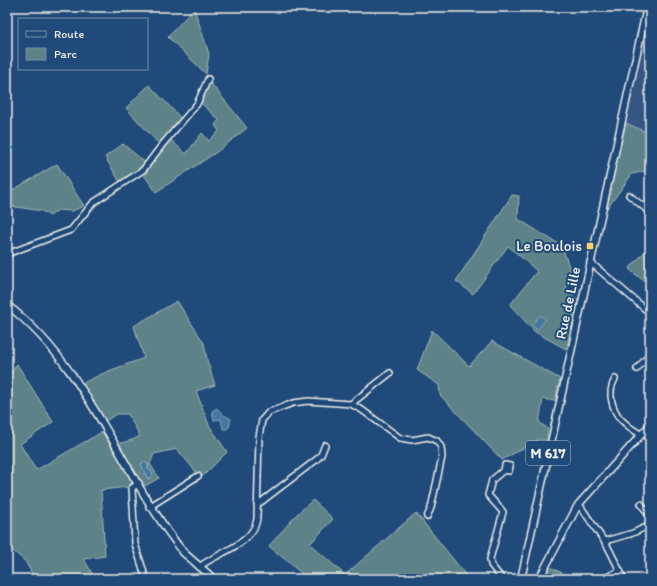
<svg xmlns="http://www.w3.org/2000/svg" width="657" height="586" font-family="Itim,sans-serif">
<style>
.built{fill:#355785}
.green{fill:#5d8287;stroke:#a8bab8;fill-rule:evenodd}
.water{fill:#4477a1;stroke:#8aa8bd}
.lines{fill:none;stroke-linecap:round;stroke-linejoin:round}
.minor-casing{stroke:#f4f1e8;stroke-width:8}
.major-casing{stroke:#f4f1e8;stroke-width:9}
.minor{stroke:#1f4a7a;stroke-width:5}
.major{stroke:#1f4a7a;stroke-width:6}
.poi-dot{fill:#ffd166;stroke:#1f4a7a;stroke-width:1.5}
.labels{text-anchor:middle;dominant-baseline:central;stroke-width:4;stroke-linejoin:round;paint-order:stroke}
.shield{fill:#1f4a7a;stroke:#b4bfc7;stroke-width:1}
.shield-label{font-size:14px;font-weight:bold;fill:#f4f1e8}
.poi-label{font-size:15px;fill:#f4f1e8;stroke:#1f4a7a;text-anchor:end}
.street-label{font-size:15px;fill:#f4f1e8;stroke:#1f4a7a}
</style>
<rect width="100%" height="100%" fill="#1f4a7a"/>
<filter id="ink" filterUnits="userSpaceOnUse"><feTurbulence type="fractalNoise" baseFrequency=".025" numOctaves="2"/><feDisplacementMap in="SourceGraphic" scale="8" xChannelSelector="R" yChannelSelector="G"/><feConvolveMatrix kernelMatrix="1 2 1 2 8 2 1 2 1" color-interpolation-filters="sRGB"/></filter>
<g filter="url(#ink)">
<path class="built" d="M648,7H650V134L626,123Z"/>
<g class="green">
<path d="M194,8L209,54L206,74L168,37Z"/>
<path d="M209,81L247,128L218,151L156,192L144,175L170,139L186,154L202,133L209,141L219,131L215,125L219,120L201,103Z"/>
<path d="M149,85L181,118L159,144L126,108Z"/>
<path d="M626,123L650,134V170L632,174L603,214Z"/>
<path d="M123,144L147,164L120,182L105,157Z"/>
<path d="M57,164L84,206L72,211L58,210L50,216L42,211L10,206L8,193Z"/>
<path d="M512,195L519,196L518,219L562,246L572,276L565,290L579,300L566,349L535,332L510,305L537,271L508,246L473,294L456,281Z"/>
<path d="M650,246V286L629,269Z"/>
<path d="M177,301L204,343L207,360L215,385L196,391L209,425L227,452L201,478L177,449L154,454L150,464L159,478L145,486L139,478L132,482L129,487L101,490L105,556L84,559L95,579H35L25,561L7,546V378L17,364L53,422L20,444L36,470L102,432L111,446C121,442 131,442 140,436L128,414H117L105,421L81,384L106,372L144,358L134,326ZM144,462L149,465L148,469L152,472L149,479L147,478L141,464Z"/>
<path d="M432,330L469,366L492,341L560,379L555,401L543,399L539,422L548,429L547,440L539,439L502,460L440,395L439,385L417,370Z"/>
<path d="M313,500L333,519L310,544L345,575L416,513L469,579H308L269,546L297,514Z"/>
<path d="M550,567L574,579H548L547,576L544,577Z"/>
</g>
<g class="water">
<path d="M539,316H542L546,319L537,330L532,325Z"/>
<path d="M217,408C220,413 226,416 231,419L229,427L227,429H223L221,419L214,420L212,411Z"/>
<path d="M144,462L148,464V469L153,473L151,478H147L141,464Z"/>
</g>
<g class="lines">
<defs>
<g id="minor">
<path d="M629,195L646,209"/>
<path d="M650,204H647L646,209L650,216"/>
<path d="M7,254L71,230L93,203L143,170L162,145L197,104L208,79"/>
<path d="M590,262L645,309"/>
<path d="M637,369L650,354"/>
<path d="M615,379C606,394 613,414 626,424C630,428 636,431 641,435"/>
<path d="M351,404L390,373"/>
<path d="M643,432L650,439"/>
<path d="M139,483L132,488L135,544L146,579"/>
<path d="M579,504L608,547L624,579"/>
<path d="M641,504L650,516"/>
<path d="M257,505L316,460L321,455L325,445"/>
<path d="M149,507L198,476"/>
<path d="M605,541L633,533L650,525"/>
<path d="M199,567C216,553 253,545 257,519L259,437L262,420L269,412L293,403L308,401L351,404L362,410L400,438L412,440L428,437L437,441L441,447L442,457L431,508L427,517"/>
<path d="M502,579L491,565L490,559L503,512L488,495L492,480L504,470L505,465L510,466L509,471L504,470"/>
<path d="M604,579L620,570"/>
</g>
<g id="major">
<path d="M7,305C90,368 121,476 185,554"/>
<path d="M183,552L214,579"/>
<path d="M521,579L647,7"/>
<path d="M539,579L578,505L650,425"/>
</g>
</defs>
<use href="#minor" class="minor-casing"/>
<use href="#major" class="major-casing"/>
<use href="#minor" class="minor"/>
<use href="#major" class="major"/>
</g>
</g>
<rect class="poi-dot" x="586" y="242" width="8" height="8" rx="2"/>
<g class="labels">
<rect class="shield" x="526" y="441" width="44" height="24" rx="3"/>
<g class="shield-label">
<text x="548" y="453">M 617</text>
</g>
<g class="poi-label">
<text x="582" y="246">Le Boulois</text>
</g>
<g class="street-label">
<text transform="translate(568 303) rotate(-78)">Rue de Lille</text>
</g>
</g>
<rect width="657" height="586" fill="none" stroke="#1f4a7a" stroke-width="24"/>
<rect x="12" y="12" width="633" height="562" fill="none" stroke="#f4f1e8" stroke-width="1.5" filter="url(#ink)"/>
<rect x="18" y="18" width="130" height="52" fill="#1f4a7a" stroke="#748da6"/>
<rect x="26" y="31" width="20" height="6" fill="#1f4a7a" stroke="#748da6"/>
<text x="54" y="38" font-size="12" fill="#f4f1e8">Route</text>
<rect x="26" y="48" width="20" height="12" fill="#5d8287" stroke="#748da6"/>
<text x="54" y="58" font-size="12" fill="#f4f1e8">Parc</text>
</svg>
